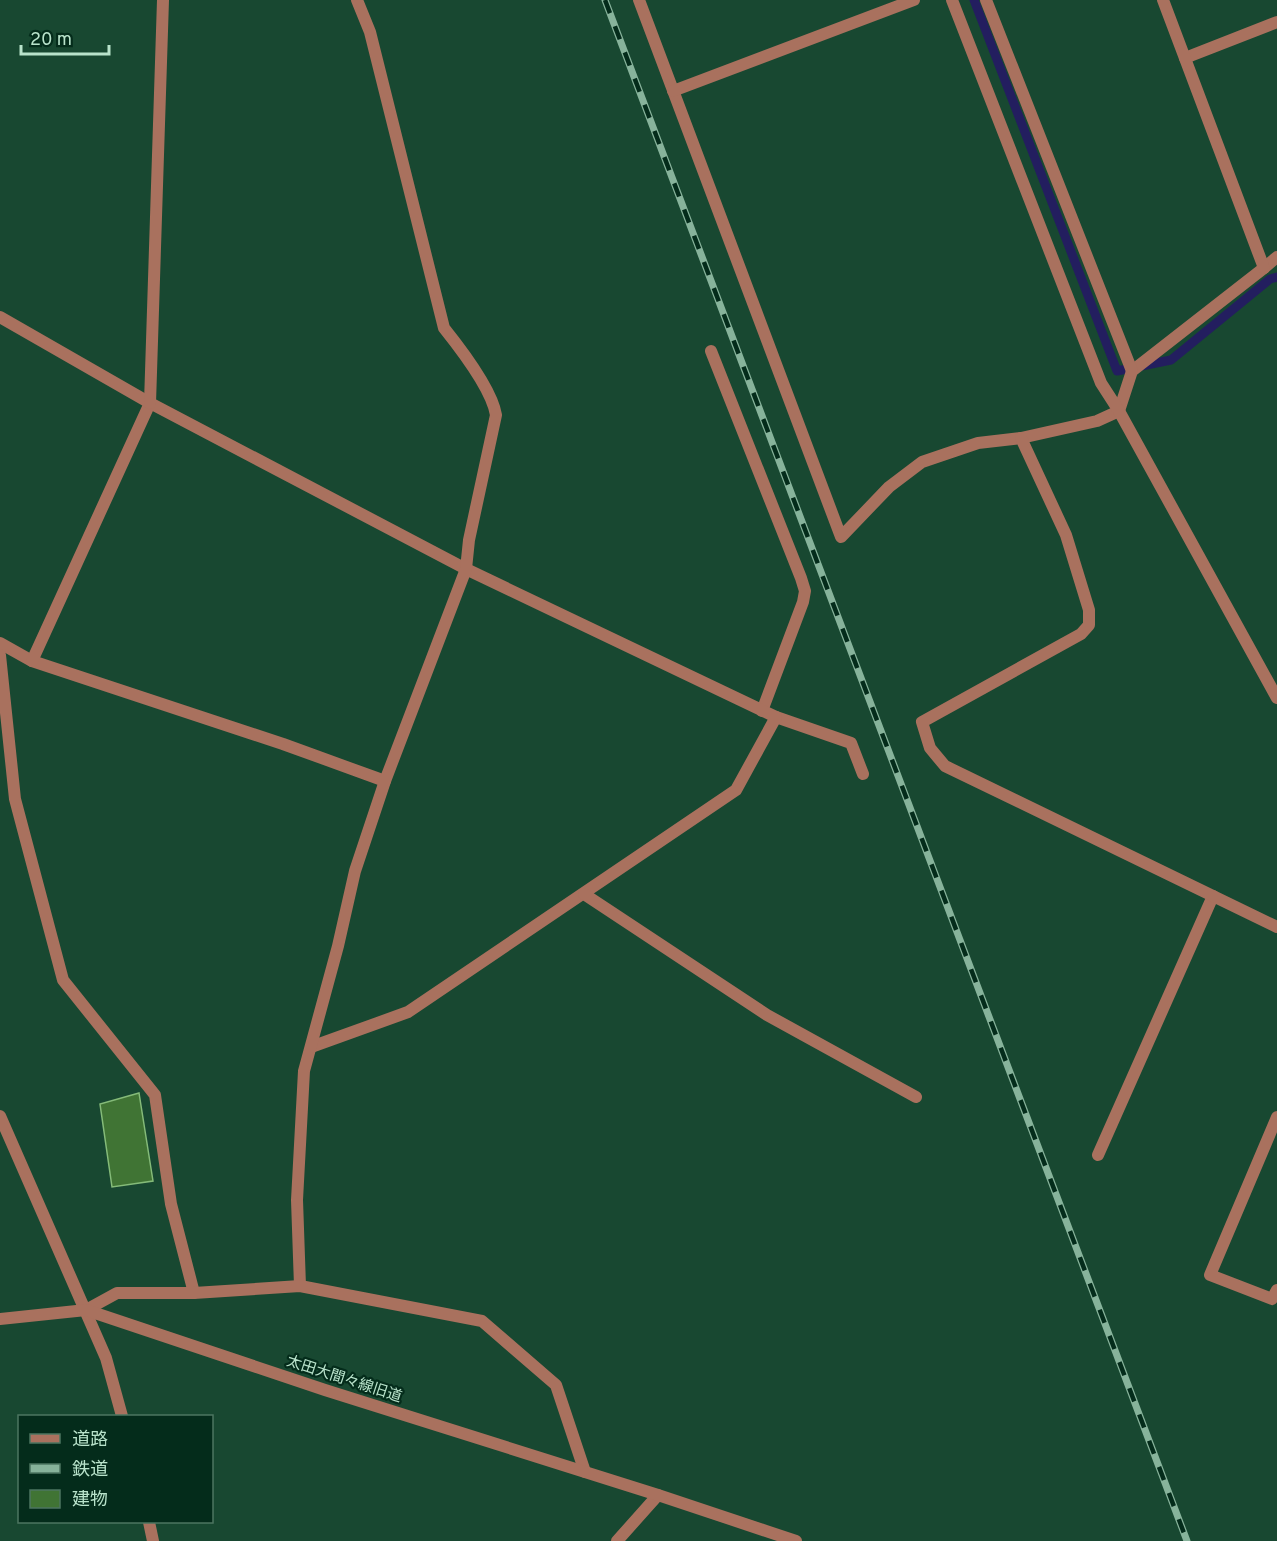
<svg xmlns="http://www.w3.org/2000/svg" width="1277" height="1541" font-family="Overpass,'Noto Sans JP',sans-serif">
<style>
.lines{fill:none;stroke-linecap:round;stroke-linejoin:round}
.stream{stroke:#231e5f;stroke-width:9}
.building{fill:#407434;stroke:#85bb79;stroke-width:1.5}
.service{stroke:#a9715e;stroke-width:12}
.minor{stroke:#a9715e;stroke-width:12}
.tertiary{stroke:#a9715e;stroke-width:12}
.rail-casing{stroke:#87b39b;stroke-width:7}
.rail{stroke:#042c1b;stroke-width:4.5;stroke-dasharray:14;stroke-linecap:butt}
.labels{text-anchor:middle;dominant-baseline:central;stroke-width:4.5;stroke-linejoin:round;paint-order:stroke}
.street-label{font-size:15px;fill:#b9e3cb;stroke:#042c1b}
</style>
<rect width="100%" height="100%" fill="#184831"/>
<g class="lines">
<path class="stream" d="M974,0L1117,371L1171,360L1270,279L1277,277"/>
</g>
<path class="building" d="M139,1093L153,1181L112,1187L100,1104Z"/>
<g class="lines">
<g class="service">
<path d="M1185,58L1277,22"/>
<path d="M1264,268L1277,257"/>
<path d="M711,351L801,578L805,591L803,602L762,711"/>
<path d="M0,643L32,661L283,744L385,781"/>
<path d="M0,655L15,799L63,980L155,1095L171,1204L194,1293"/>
<path d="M32,661L150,403"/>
<path d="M776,717L851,743L863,774"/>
<path d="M1277,1117L1210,1275L1272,1299L1277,1290"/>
<path d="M1098,1155L1213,896"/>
</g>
<g class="minor">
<path d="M639,0L841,537L889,487L922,462L978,443L1021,438L1097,421L1119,411L1132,371L1264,268"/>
<path d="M952,0L1101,383L1119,411L1277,698"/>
<path d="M986,0L1132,371"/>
<path d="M673,91L914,0"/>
<path d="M0,317L150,403L466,569L776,717L736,790L408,1012L311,1047"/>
<path d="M150,403L163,0"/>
<path d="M1021,438L1066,535L1089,610V625L1081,634L922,722L930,748L945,766L1277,927"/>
<path d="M584,894L767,1015L916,1097"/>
<path d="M300,1286L297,1200L304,1071L338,946L355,871L385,781L466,569L469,540L496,415C492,390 460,348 444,328L370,32L357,0"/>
<path d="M86,1310L117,1293H194L300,1286L482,1321L556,1385L585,1472"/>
<path d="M617,1541L658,1495"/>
</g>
<g class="tertiary">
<path d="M1163,0L1264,268"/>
<path d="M0,1116L106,1358L122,1416"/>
<path d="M0,1319L86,1310L325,1390L658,1495L796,1541"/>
<path d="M149,1522L153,1541"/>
</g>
<defs>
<path id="rail" d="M605,0L1187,1541"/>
</defs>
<use href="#rail" class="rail-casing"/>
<use href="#rail" class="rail"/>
</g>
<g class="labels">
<g class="street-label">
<text transform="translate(344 1380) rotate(18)">太田大間々線旧道</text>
</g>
</g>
<rect x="18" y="1415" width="195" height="108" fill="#042c1b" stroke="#4c7561" stroke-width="1.5"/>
<rect x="30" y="1434" width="30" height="9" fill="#a9715e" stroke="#4c7561" stroke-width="1.5"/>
<text x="72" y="1445" font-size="18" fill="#b9e3cb">道路</text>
<rect x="30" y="1464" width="30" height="9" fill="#87b39b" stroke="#4c7561" stroke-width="1.5"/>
<text x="72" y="1475" font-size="18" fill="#b9e3cb">鉄道</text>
<rect x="30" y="1490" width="30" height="18" fill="#407434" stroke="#4c7561" stroke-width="1.5"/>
<text x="72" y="1505" font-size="18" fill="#b9e3cb">建物</text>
<path d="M21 45v9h88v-9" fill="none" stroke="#b9e3cb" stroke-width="3"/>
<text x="30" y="45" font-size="18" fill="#b9e3cb" stroke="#042c1b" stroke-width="4.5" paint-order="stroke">20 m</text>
</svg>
